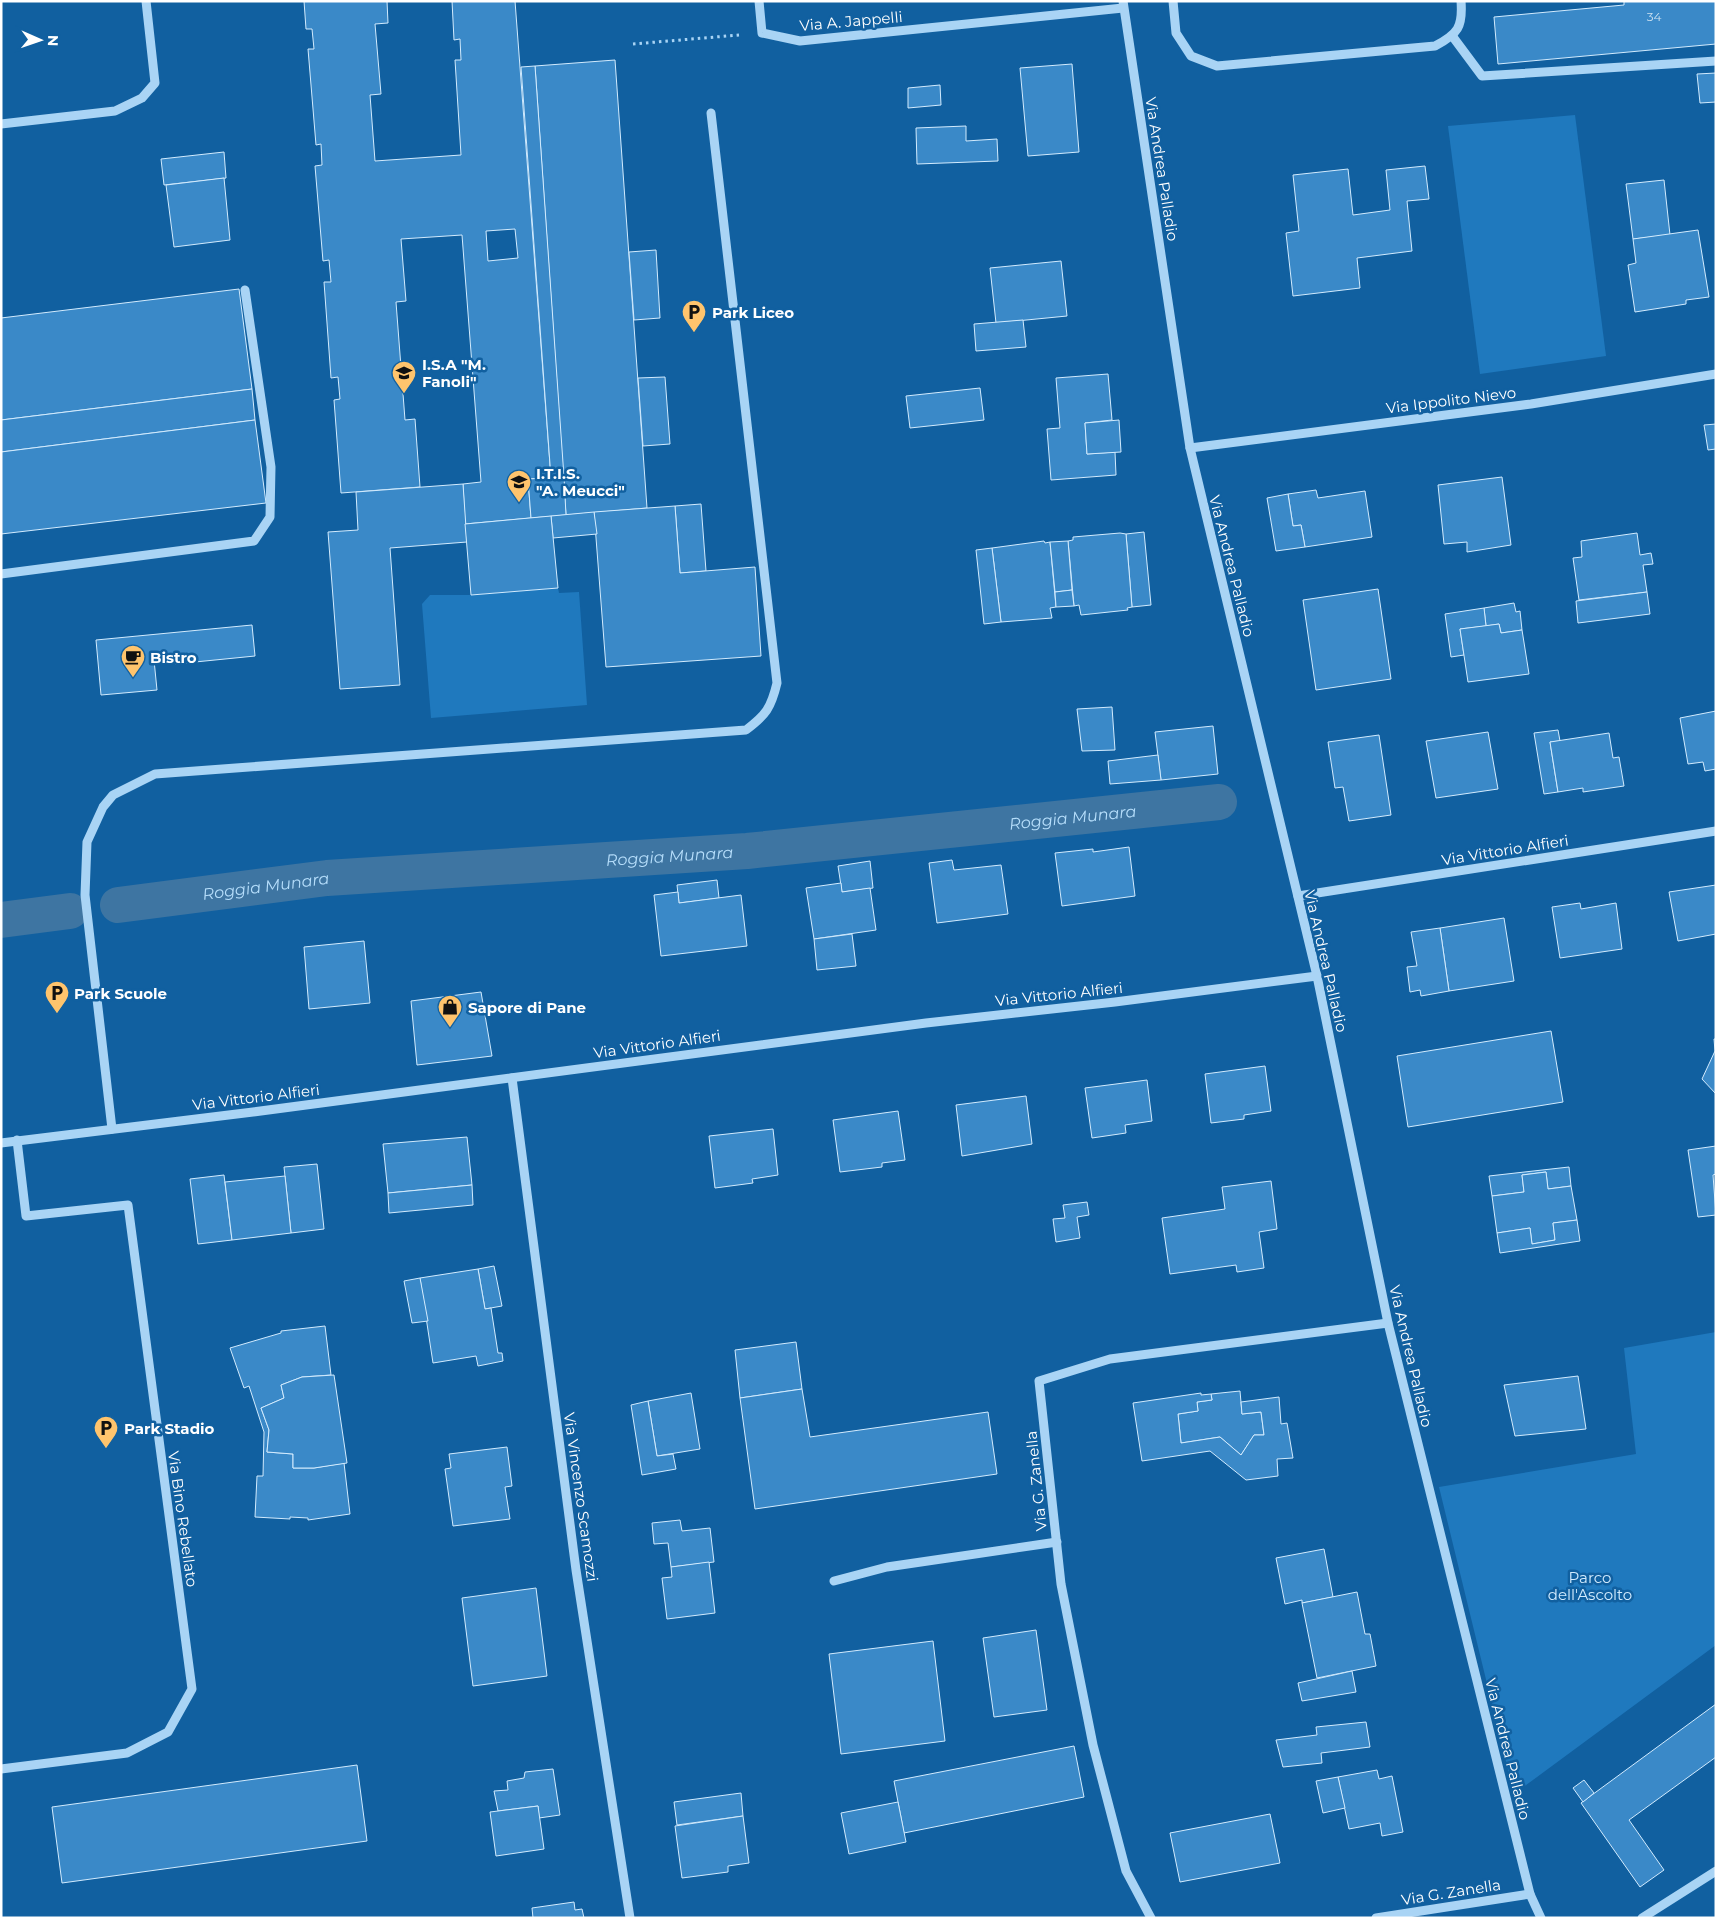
<svg xmlns="http://www.w3.org/2000/svg" width="1717" height="1919" font-family="Montserrat,sans-serif">
<style>
.green{fill:#1f79be}
.lines{fill:none;stroke-linecap:round;stroke-linejoin:round}
.canal{stroke:#3e75a2;stroke-width:36}
.building{fill:#3a89c8;stroke:#d2ebfe;fill-rule:evenodd}
.path{stroke:#a9d4f5;stroke-width:3;stroke-dasharray:2.5 4;stroke-linecap:butt}
.minor{stroke:#a9d4f5;stroke-width:9}
.labels{text-anchor:middle;dominant-baseline:central;stroke-width:5;stroke-linejoin:round;paint-order:stroke}
.number-label{font-size:12px;fill:#cee2f1}
.street-label{font-size:15px;fill:#fff;stroke:#1160a0}
.poi-label{font-size:15px;font-weight:bold;fill:#fff;stroke:#1160a0;text-anchor:start}
.park-label{font-size:15px;fill:#d2ebfe;stroke:#1160a0}
.water-label{font-size:16px;font-style:italic;fill:#b6defb;stroke:#1160a0}
</style>
<rect width="100%" height="100%" fill="#1160a0"/>
<g class="green">
<path d="M1575,115L1606,356L1480,374L1448,126Z"/>
<path d="M558,588L559,593L579,592L587,705L431,718L422,604L430,595H471Z"/>
<path d="M1716,1332V1645L1514,1794L1439,1487L1636,1454L1624,1348Z"/>
</g>
<g class="lines">
<g class="canal">
<path id="s1" d="M118,905L327,878L747,851L1219,802"/>
<path d="M1,920L70,911"/>
</g>
</g>
<g class="building">
<path d="M304,1H387L388,23L375,24L381,94L370,95L375,161L461,155L455,60H461L460,39L454,40L452,1H515L551,478L528,479L531,518L465,524L463,484L481,482L462,235L401,239L406,301L396,302L405,420L415,419L420,487L341,493L334,400L340,399L338,377L331,378L324,282H331L329,260L323,261L315,166L322,165L321,144L316,145L308,49H314L312,29H306ZM515,229L518,258L488,261L486,231Z"/>
<path d="M1624,1H1716V44L1498,64L1494,17L1624,5Z"/>
<path d="M615,60L647,508L566,515L535,66Z"/>
<path d="M1072,64L1079,152L1028,156L1020,68Z"/>
<path d="M535,66L564,477L551,478L521,67Z"/>
<path d="M1716,73V102L1700,103L1697,74Z"/>
<path d="M940,85L941,105L908,108V88Z"/>
<path d="M966,126V141L997,139L998,161L917,164L916,128Z"/>
<path d="M224,152L226,178L164,185L161,159Z"/>
<path d="M1425,166L1429,199L1407,201L1412,251L1357,258L1360,288L1293,296L1286,233L1299,231L1293,175L1348,169L1353,215L1390,210L1386,170Z"/>
<path d="M224,178L230,240L174,247L166,185Z"/>
<path d="M1664,180L1670,235L1633,239L1626,184Z"/>
<path d="M1698,230L1709,297L1686,300V304L1635,312L1628,265L1636,263L1633,239Z"/>
<path d="M656,250L660,318L634,320L629,252Z"/>
<path d="M1061,261L1067,316L996,323L990,268Z"/>
<path d="M239,289L252,389L1,420V318Z"/>
<path d="M1023,320L1026,347L976,351L974,324Z"/>
<path d="M1108,374L1112,420L1085,423L1087,454L1115,452L1116,475L1051,480L1047,429L1060,428L1056,378Z"/>
<path d="M665,377L670,444L643,446L638,378Z"/>
<path d="M980,388L984,420L910,428L906,396Z"/>
<path d="M252,389L255,420L1,452V420Z"/>
<path d="M255,420L266,503L1,534V452Z"/>
<path d="M1119,420L1121,452L1087,454L1085,423Z"/>
<path d="M1716,424V449L1708,450L1704,425Z"/>
<path d="M564,477L566,515L531,518L528,479Z"/>
<path d="M1502,477L1511,545L1467,552V542L1444,544L1438,485Z"/>
<path d="M463,484L467,542L390,548L400,685L340,689L328,532L358,530L356,492Z"/>
<path d="M1316,490L1318,498L1365,491L1372,537L1305,547L1301,525L1293,526L1288,494Z"/>
<path d="M1288,494L1293,526L1301,525L1305,547L1276,551L1267,498Z"/>
<path d="M701,504L706,571L680,573L675,506Z"/>
<path d="M675,506L680,573L755,567L761,656L606,667L594,512Z"/>
<path d="M594,512L597,534L553,538L551,516Z"/>
<path d="M551,516L558,588L471,595L465,524Z"/>
<path d="M1144,532L1151,605L1132,607L1126,534Z"/>
<path d="M1120,533L1126,534L1132,607L1127,608L1128,610L1081,615L1079,605L1074,606L1068,541L1073,540V537Z"/>
<path d="M1637,533L1640,555L1651,553L1653,564L1643,565L1647,592L1579,600L1573,558L1582,557L1581,541Z"/>
<path d="M1044,541L1045,543L1050,542L1056,607L1050,608L1052,618L1001,622L992,548Z"/>
<path d="M1068,541L1072,590L1055,592L1050,542Z"/>
<path d="M992,548L1001,622L984,624L976,550Z"/>
<path d="M1378,589L1391,679L1316,690L1303,600Z"/>
<path d="M1072,590L1074,606L1056,607L1055,592Z"/>
<path d="M1647,592L1650,614L1578,623L1576,601Z"/>
<path d="M1514,603L1516,612L1520,611L1522,630L1501,633L1499,624L1486,626L1484,608Z"/>
<path d="M1484,608L1486,626L1460,629L1464,655L1451,657L1445,614Z"/>
<path d="M1499,624L1501,633L1522,630L1529,674L1468,682L1460,629Z"/>
<path d="M252,625L255,656L175,664L174,658L154,660L157,690L101,695L96,640Z"/>
<path d="M1112,707L1115,750L1082,751L1077,709Z"/>
<path d="M1716,711V769L1705,771L1703,762L1688,764L1680,718Z"/>
<path d="M1213,726L1218,774L1161,780L1155,732Z"/>
<path d="M1558,730L1560,741L1550,742L1558,792L1544,794L1534,733Z"/>
<path d="M1488,732L1498,789L1436,798L1426,741Z"/>
<path d="M1609,733L1613,758L1619,757L1624,786L1583,792V788L1558,792L1550,742Z"/>
<path d="M1379,735L1391,815L1349,821L1343,787L1335,788L1328,742Z"/>
<path d="M1158,755L1161,780L1110,784L1108,761Z"/>
<path d="M1129,847L1135,896L1062,906L1055,853L1093,849V852Z"/>
<path d="M952,860L954,870L1001,865L1008,914L937,923L929,863Z"/>
<path d="M870,861L873,888L842,892L838,866Z"/>
<path d="M717,880L719,898L679,903L677,885Z"/>
<path d="M841,883L842,892L870,888L876,930L814,939L806,888Z"/>
<path d="M1716,885V934L1678,941L1669,892Z"/>
<path d="M678,892L679,903L741,895L747,946L661,956L654,895Z"/>
<path d="M1580,903L1581,909L1616,903L1622,949L1560,958L1552,907Z"/>
<path d="M1504,918L1514,981L1449,991L1440,928Z"/>
<path d="M1440,928L1449,991L1421,996L1420,990L1410,992L1407,967L1417,966L1411,932Z"/>
<path d="M852,934L856,966L817,970L814,939Z"/>
<path d="M364,941L370,1003L309,1009L304,947Z"/>
<path d="M481,992L492,1056L417,1065L411,1001Z"/>
<path d="M1551,1031L1563,1102L1408,1127L1397,1056Z"/>
<path d="M1714,1039H1716V1094L1702,1079L1715,1051Z"/>
<path d="M1265,1066L1271,1111L1244,1115V1119L1211,1123L1205,1074Z"/>
<path d="M1147,1080L1152,1121L1125,1125L1126,1133L1092,1138L1085,1088Z"/>
<path d="M1026,1096L1032,1144L962,1156L956,1105Z"/>
<path d="M898,1111L905,1160L882,1163V1167L840,1172L833,1120Z"/>
<path d="M773,1129L778,1175L752,1179L753,1183L715,1188L709,1136Z"/>
<path d="M467,1137L472,1185L388,1193L383,1144Z"/>
<path d="M1716,1146V1174L1713,1175L1716,1215L1698,1217L1688,1150Z"/>
<path d="M317,1164L324,1229L291,1233L284,1167Z"/>
<path d="M1569,1167L1571,1186L1548,1189L1546,1172L1522,1175L1524,1192L1492,1196L1489,1176Z"/>
<path d="M1546,1172L1548,1189L1571,1186L1577,1220L1553,1223L1555,1240L1532,1244L1530,1228L1497,1233L1492,1196L1524,1192L1522,1175Z"/>
<path d="M224,1175L232,1240L198,1244L190,1179Z"/>
<path d="M285,1176L291,1233L232,1240L225,1182Z"/>
<path d="M1271,1181L1277,1229L1259,1232L1264,1268L1237,1272L1236,1265L1170,1274L1162,1218L1225,1209L1222,1187Z"/>
<path d="M472,1185L473,1205L389,1213L388,1193Z"/>
<path d="M1087,1202L1089,1215L1077,1217L1080,1238L1056,1242L1053,1219L1065,1218L1063,1205Z"/>
<path d="M1577,1220L1580,1241L1500,1253L1497,1233L1530,1228L1532,1244L1555,1240L1553,1223Z"/>
<path d="M494,1266L502,1306L485,1309L478,1269Z"/>
<path d="M478,1269L485,1309L491,1308L498,1353H502L503,1361L478,1366L476,1356L433,1363L420,1278Z"/>
<path d="M420,1278L428,1321L412,1323L404,1281Z"/>
<path d="M325,1326L331,1375L302,1377L281,1385L284,1398L261,1408L269,1430L267,1452L293,1454V1468H314L344,1463L350,1514L308,1520V1518L290,1517V1519L255,1517L257,1476H263L264,1432L249,1386L244,1388L230,1348L281,1333V1331Z"/>
<path d="M796,1342L802,1389L740,1398L735,1350Z"/>
<path d="M334,1375L347,1463L314,1468H293V1454L267,1452L269,1430L261,1408L284,1398L281,1385L302,1377Z"/>
<path d="M1578,1376L1586,1429L1515,1436L1504,1385Z"/>
<path d="M802,1389L810,1437L988,1412L997,1474L755,1509L740,1398Z"/>
<path d="M1240,1391L1242,1414L1261,1412L1264,1435H1254L1241,1455L1220,1437L1181,1443L1178,1414L1198,1411L1197,1402L1212,1400L1211,1394Z"/>
<path d="M691,1393L700,1449L657,1456L648,1401Z"/>
<path d="M1201,1393V1395L1211,1394L1212,1400L1197,1402L1198,1411L1178,1414L1181,1443L1220,1437L1241,1455L1254,1435H1264L1261,1412L1242,1414L1241,1402L1279,1397L1281,1424L1287,1423L1293,1458L1277,1459L1278,1476L1246,1480L1210,1451L1142,1461L1133,1403Z"/>
<path d="M648,1401L657,1456L673,1454L676,1469L642,1475L631,1405Z"/>
<path d="M507,1447L512,1486L505,1487L510,1519L453,1526L445,1469L451,1468L449,1454Z"/>
<path d="M680,1520L682,1531L710,1528L714,1562L671,1567L668,1543L654,1544L652,1523Z"/>
<path d="M1324,1549L1333,1597L1302,1603V1600L1285,1604L1276,1558Z"/>
<path d="M709,1562L715,1613L667,1619L662,1578L672,1577L671,1567Z"/>
<path d="M536,1588L547,1676L473,1686L462,1598Z"/>
<path d="M1357,1592L1365,1634H1370L1376,1666L1317,1678L1302,1603Z"/>
<path d="M1036,1630L1047,1710L994,1717L983,1638Z"/>
<path d="M933,1641L945,1741L841,1754L829,1654Z"/>
<path d="M1352,1671L1356,1692L1302,1701L1298,1683Z"/>
<path d="M1716,1704V1757L1629,1820L1664,1870L1640,1887L1581,1803Z"/>
<path d="M1366,1722L1370,1747L1321,1753L1322,1763L1283,1767L1276,1740L1317,1735L1316,1727Z"/>
<path d="M1074,1746L1084,1797L904,1833L894,1781Z"/>
<path d="M357,1765L367,1841L62,1883L52,1807Z"/>
<path d="M553,1769L560,1815L539,1818L538,1806L498,1811L494,1791L508,1790L507,1781L524,1778L525,1772Z"/>
<path d="M1377,1770L1379,1779L1392,1776L1403,1832L1382,1836L1380,1823L1349,1829L1338,1777Z"/>
<path d="M1338,1777L1345,1808L1323,1813L1316,1781Z"/>
<path d="M1584,1780L1594,1793L1583,1802L1573,1788Z"/>
<path d="M741,1793L743,1816L677,1825L674,1802Z"/>
<path d="M898,1802L906,1842L849,1854L841,1813Z"/>
<path d="M538,1806L544,1849L496,1856L490,1812Z"/>
<path d="M1270,1814L1280,1863L1180,1882L1170,1833Z"/>
<path d="M743,1816L749,1863L728,1866V1872L682,1878L675,1826Z"/>
<path d="M574,1902L575,1910L582,1909L584,1918H533L532,1908Z"/>
</g>
<g class="lines">
<path class="path" d="M633,44L739,35"/>
<g class="minor">
<path d="M759,1L762,33L800,41L1123,8"/>
<path d="M1123,1L1190,448L1317,976L1388,1323L1530,1894L1541,1918"/>
<path d="M1173,1L1176,33L1191,56L1217,66L1435,46C1458,34 1463,27 1461,1"/>
<path d="M1453,37L1482,76L1716,61"/>
<path d="M1,124L115,111L142,98L155,83L146,1"/>
<path d="M1190,448L1531,404L1716,374"/>
<path d="M1,574L254,541L270,517L271,467L245,290"/>
<path d="M1298,896L1716,831"/>
<path d="M512,1078L576,1570L630,1918"/>
<path d="M112,1129L85,895L87,842L103,807L113,795L155,774L746,730C766,715 771,708 777,683L711,113"/>
<path d="M1,1143L253,1112L926,1023L1115,1002L1317,976"/>
<path d="M834,1581L887,1567L1057,1542"/>
<path d="M1,1769L127,1753L168,1732L192,1689L128,1205L26,1216L17,1140"/>
<path d="M1151,1918L1126,1871L1093,1745L1061,1584L1039,1381L1110,1359L1388,1323"/>
<path d="M1376,1918L1530,1894"/>
<path d="M1642,1918L1716,1871"/>
</g>
</g>
<defs>
<symbol id="parking-pin" viewBox="-11 -11 22 30"><path d="M0 17L-7.5 6A9.5 9.5 0 1 1 7.5 6Z" fill="#ffc46d" stroke="#1160a0"/><path d="M-3.5-5.5H1a3.5 3.5 0 0 1 0 7H-1V5.5H-3.5ZM-1-3.4V-.6H.8a1.4 1.4 0 0 0 0-2.8Z" fill="#111"/></symbol>
<symbol id="school-pin" viewBox="-11 -11 22 30"><path d="M0 17L-7.5 6A9.5 9.5 0 1 1 7.5 6Z" fill="#ffc46d" stroke="#1160a0"/><path d="M0-5L7-2L0 1L-7-2ZM-4 1L0 2.5L4 1V4Q0 6-4 4Z" fill="#111"/></symbol>
<symbol id="cafe-pin" viewBox="-11 -11 22 30"><path d="M0 17L-7.5 6A9.5 9.5 0 1 1 7.5 6Z" fill="#ffc46d" stroke="#1160a0"/><path d="M-5.5-4.5H6V0H3Q3 3.5 0 3.5H-2.5Q-5.5 3.5-5.5 0ZM3-3.2v2h1.7v-2ZM-6 4.5H4V6H-6Z" fill="#111"/></symbol>
<symbol id="shop-pin" viewBox="-11 -11 22 30"><path d="M0 17L-7.5 6A9.5 9.5 0 1 1 7.5 6Z" fill="#ffc46d" stroke="#1160a0"/><path d="M-5-2.5h2.3a2.7 3.5 0 0 1 5.4 0H5L5.5 6h-11ZM-1.5-2.5h3a1.5 2.3 0 0 0-3 0Z" fill="#111"/></symbol>
</defs>
<g fill-rule="evenodd">
<use href="#parking-pin" x="680" y="298" width="28" height="38"/>
<use href="#school-pin" x="390" y="359" width="28" height="38"/>
<use href="#school-pin" x="505" y="468" width="28" height="38"/>
<use href="#cafe-pin" x="119" y="643" width="28" height="38"/>
<use href="#parking-pin" x="43" y="979" width="28" height="38"/>
<use href="#shop-pin" x="436" y="993" width="28" height="38"/>
<use href="#parking-pin" x="92" y="1414" width="28" height="38"/>
</g>
<g class="labels">
<g class="number-label">
<text x="1654" y="16">34</text>
</g>
<g class="street-label">
<text transform="translate(851 21) rotate(-5)">Via A. Jappelli</text>
<text transform="translate(1162 169) rotate(81)">Via Andrea Palladio</text>
<text transform="translate(1451 400) rotate(-7)">Via Ippolito Nievo</text>
<text transform="translate(1232 566) rotate(76)">Via Andrea Palladio</text>
<text transform="translate(1505 850) rotate(-9)">Via Vittorio Alfieri</text>
<text transform="translate(1326 961) rotate(77)">Via Andrea Palladio</text>
<text transform="translate(1059 994) rotate(-6)">Via Vittorio Alfieri</text>
<text transform="translate(657 1044) rotate(-8)">Via Vittorio Alfieri</text>
<text transform="translate(256 1097) rotate(-7)">Via Vittorio Alfieri</text>
<text transform="translate(1411 1356) rotate(77)">Via Andrea Palladio</text>
<text transform="translate(1036 1481) rotate(-96)">Via G. Zanella</text>
<text transform="translate(581 1497) rotate(82)">Via Vincenzo Scamozzi</text>
<text transform="translate(183 1519) rotate(82)">Via Bino Rebellato</text>
<text transform="translate(1508 1749) rotate(76)">Via Andrea Palladio</text>
<text transform="translate(1451 1892) rotate(-9)">Via G. Zanella</text>
</g>
<g class="poi-label">
<text x="712" y="312">Park Liceo</text>
<text x="422" y="364">I.S.A "M.<tspan x="422" dy="17">Fanoli"</tspan></text>
<text x="536" y="473">I.T.I.S.<tspan x="536" dy="17">"A. Meucci"</tspan></text>
<text x="150" y="657">Bistro</text>
<text x="74" y="993">Park Scuole</text>
<text x="468" y="1007">Sapore di Pane</text>
<text x="124" y="1428">Park Stadio</text>
</g>
<g class="park-label">
<text x="1590" y="1577">Parco<tspan x="1590" dy="17">dell'Ascolto</tspan></text>
</g>
<g class="water-label">
<text stroke="none"><textPath href="#s1" startOffset="959">Roggia Munara</textPath></text>
<text stroke="none"><textPath href="#s1" startOffset="554">Roggia Munara</textPath></text>
<text stroke="none"><textPath href="#s1" startOffset="149">Roggia Munara</textPath></text>
</g>
</g>
<rect width="1717" height="1919" fill="none" stroke="#ffffff" stroke-width="5"/>
<g transform="translate(40 40) rotate(92)" stroke="#1160a0" stroke-width="4" paint-order="stroke">
<path d="M0-4L9 19L0 12L-9 19Z" fill="#ffffff"/>
<text y="-8" font-size="14" font-weight="bold" text-anchor="middle" fill="#ffffff">N</text>
</g>
</svg>
